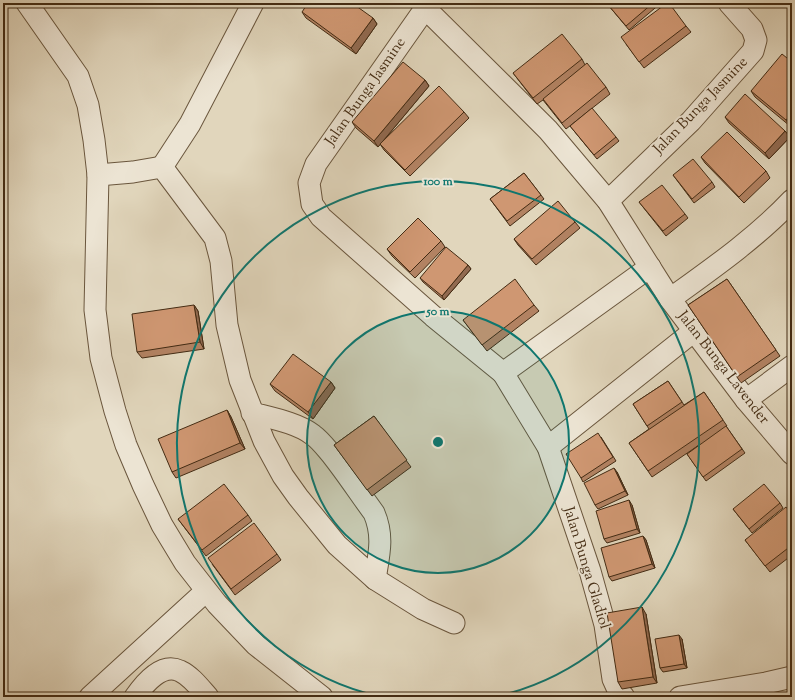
<svg xmlns="http://www.w3.org/2000/svg" width="795" height="700" font-family="'Sorts Mill Goudy',serif">
<style>
.lines{fill:none;stroke-linecap:round;stroke-linejoin:round}
.minor-casing{stroke:#6a563d;stroke-width:23}
.minor{stroke:#ece4d3;stroke-width:21}
.wall{fill:#b28262;stroke:#432b13}
.shaded-wall{fill:#916a50;stroke:#432b13}
.building{fill:#cf9772;stroke:#432b13}
.ring{fill:none;stroke:#0f766e;stroke-width:2}
.labels{text-anchor:middle;dominant-baseline:central;stroke-width:4;stroke-linejoin:round;paint-order:stroke}
.street-label{font-size:15px;fill:#432b13;stroke:#ece4d3}
.centre{fill:#0f766e;stroke:#ece4d3;stroke-width:2}
.ring-label{font-size:12px;text-anchor:middle;font-weight:bold;fill:#0f766e;stroke:#ece4d3;stroke-width:4;stroke-linejoin:round;paint-order:stroke}
</style>
<rect width="100%" height="100%" fill="#e1d6bc"/>
<filter id="stains"><feTurbulence type="fractalNoise" baseFrequency=".005" numOctaves="4"/><feColorMatrix values="0 0 0 0 .2 0 0 0 0 .09 0 0 0 0 .02 0 0 0 .5 -.17"/></filter>
<radialGradient id="worn" r=".72"><stop offset=".6" stop-color="#630" stop-opacity="0"/><stop offset="1" stop-color="#630" stop-opacity=".3"/></radialGradient>
<g class="lines">
<defs>
<g id="minor">
<path d="M27,3L78,76L88,105L94,140L98,175L95,310L101,358L115,411L126,445L143,485L162,525L185,563L217,604L256,645L322,697"/>
<path d="M429,3L316,164L309,183L312,204L321,217L433,316L503,373"/>
<path d="M424,7L548,130L608,201L670,299L746,400L792,454"/>
<path d="M162,167L190,124L253,3"/>
<path d="M98,175L133,172L162,167L215,238L221,261L227,325L240,380L264,441L283,476L298,497L337,545L375,579L423,609L454,623"/>
<path d="M608,201L691,121L753,51L756,40L752,29L729,3"/>
<path d="M670,299C713,268 756,238 792,200"/>
<path d="M746,400L792,366"/>
<path d="M252,413C271,418 298,423 313,435C320,440 326,448 332,455C347,474 360,494 374,513C384,536 379,555 375,579"/>
<path d="M548,447L694,331"/>
<path d="M90,697L206,591"/>
<path d="M135,697C144,684 162,662 180,671C191,676 200,688 208,697"/>
<path d="M624,697L618,690L613,679L605,625L590,571L548,447L503,373L650,267"/>
<path d="M680,697L766,683L792,677"/>
</g>
</defs>
<use href="#minor" class="minor-casing"/>
<use href="#minor" class="minor"/>
</g>
<g class="wall">
<path d="M613,3H661L629,30L609,6Z"/>
<path d="M302,12L373,18L377,24L356,54L306,18Z"/>
<path d="M686,26L691,32L644,68L626,44Z"/>
<path d="M582,59L585,65L606,87L610,94L566,129L543,100L537,104L513,73Z"/>
<path d="M792,62V124L790,126L755,97L751,91Z"/>
<path d="M425,80L429,86L384,140L464,112L469,118L410,176L384,150L380,144L378,147L356,128L352,122Z"/>
<path d="M725,117L785,131L790,137L769,159L729,123Z"/>
<path d="M570,126L616,137L619,141L597,159Z"/>
<path d="M701,157L766,171L770,178L744,203L705,163Z"/>
<path d="M524,173L544,199L510,226L490,199Z"/>
<path d="M673,175L712,182L715,187L694,203Z"/>
<path d="M639,202L685,214L688,218L666,236Z"/>
<path d="M575,222L580,228L536,265L518,245L514,239Z"/>
<path d="M441,241L445,247L415,278L392,256L387,249Z"/>
<path d="M468,265L471,269L444,300L423,282L420,278Z"/>
<path d="M727,279L780,356L741,383L688,305Z"/>
<path d="M194,305L198,311L204,349L142,358L137,352Z"/>
<path d="M534,305L539,311L487,351L463,320Z"/>
<path d="M668,381L684,405L704,392L727,426H726L745,453L706,481L687,454L699,445L652,477L629,443L649,429L633,404Z"/>
<path d="M331,382L335,388L313,419L275,391L270,384Z"/>
<path d="M227,410L231,417L245,449L176,478L172,472Z"/>
<path d="M374,416L411,467L372,496L334,445Z"/>
<path d="M601,437L616,461L583,482L581,478Z"/>
<path d="M617,472L628,495L598,509L595,505Z"/>
<path d="M780,503L783,508L752,533L733,509Z"/>
<path d="M632,505L640,533L607,543L604,539Z"/>
<path d="M248,515L252,521L206,556L178,519Z"/>
<path d="M792,515V555L770,572L745,540Z"/>
<path d="M643,536L646,540L655,568L612,581L609,577Z"/>
<path d="M277,554L281,560L235,595L212,564Z"/>
<path d="M646,614L657,683L622,689L618,682Z"/>
<path d="M682,639L687,668L663,672L660,668Z"/>
</g>
<g class="shaded-wall">
<path d="M373,18L377,24L356,54L351,48Z"/>
<path d="M425,80L429,86L378,147L374,141Z"/>
<path d="M792,113V124L790,126L786,120Z"/>
<path d="M785,131L790,137L769,159L765,153Z"/>
<path d="M468,265L471,269L444,300L442,296Z"/>
<path d="M194,305L198,311L204,349L200,342Z"/>
<path d="M331,382L335,388L313,419L308,412Z"/>
<path d="M227,410L231,417L245,449L240,443Z"/>
<path d="M614,468L617,472L628,495L625,491Z"/>
<path d="M629,500L632,505L640,533L637,529Z"/>
<path d="M643,536L646,540L655,568L652,564Z"/>
<path d="M642,607L646,614L657,683L653,677Z"/>
<path d="M679,635L682,639L687,668L684,664Z"/>
</g>
<g class="building">
<path d="M308,3H352L373,18L351,48L302,12Z"/>
<path d="M613,3H653L626,26L609,6Z"/>
<path d="M667,3H669L686,26L639,62L621,37Z"/>
<path d="M562,34L582,59L533,98L513,73Z"/>
<path d="M782,54L792,62V113L786,120L751,91Z"/>
<path d="M403,62L425,80L374,141L352,122Z"/>
<path d="M587,63L606,87L562,123L543,99Z"/>
<path d="M439,86L464,112L405,170L380,144Z"/>
<path d="M745,94L785,131L765,153L725,117Z"/>
<path d="M592,108L616,137L594,155L570,126Z"/>
<path d="M727,132L766,171L739,197L701,157Z"/>
<path d="M693,159L712,182L692,199L673,175Z"/>
<path d="M524,173L541,195L507,221L490,199Z"/>
<path d="M662,185L685,214L663,231L639,202Z"/>
<path d="M558,201L575,222L532,259L514,239Z"/>
<path d="M418,218L441,241L410,272L387,249Z"/>
<path d="M792,228V238L787,232Z"/>
<path d="M446,247L468,265L442,296L420,278Z"/>
<path d="M515,279L534,305L482,345L463,320Z"/>
<path d="M727,279L776,350L737,377L688,305Z"/>
<path d="M194,305L200,342L137,352L132,314Z"/>
<path d="M293,354L331,382L308,412L270,384Z"/>
<path d="M668,381L682,402L647,426L633,404Z"/>
<path d="M704,392L723,420L648,471L629,443Z"/>
<path d="M227,410L240,443L172,472L158,439Z"/>
<path d="M374,416L407,460L367,490L334,445Z"/>
<path d="M726,426L742,449L703,477L687,454Z"/>
<path d="M598,433L613,457L581,478L566,454Z"/>
<path d="M614,468L625,491L595,505L584,483Z"/>
<path d="M224,484L248,515L202,550L178,519Z"/>
<path d="M764,484L780,503L749,529L733,509Z"/>
<path d="M629,500L637,529L604,539L596,511Z"/>
<path d="M786,507L792,515V545L765,566L745,540Z"/>
<path d="M254,523L277,554L231,589L208,558Z"/>
<path d="M643,536L652,564L609,577L601,548Z"/>
<path d="M642,607L653,677L618,682L607,613Z"/>
<path d="M679,635L684,664L660,668L655,639Z"/>
</g>
<circle cx="438" cy="442" r="131" fill="#0f766e" fill-opacity=".12"/>
<g class="ring">
<circle cx="438" cy="442" r="131"/>
<path d="M382 697A261 261 0 1 1 494 697"/>
</g>
<g class="labels">
<g class="street-label">
<text transform="translate(366 92) rotate(-55)">Jalan Bunga Jasmine</text>
<text transform="translate(701 106) rotate(-46)">Jalan Bunga Jasmine</text>
<text transform="translate(723 368) rotate(52)">Jalan Bunga Lavender</text>
<text transform="translate(586 568) rotate(73)">Jalan Bunga Gladiol</text>
</g>
</g>
<circle cx="438" cy="442" r="6" class="centre"/>
<g class="ring-label">
<text x="438" y="185">100 m</text>
<text x="438" y="315">50 m</text>
</g>
<rect width="795" height="700" fill="none" stroke="#e1d6bc" stroke-width="16"/>
<rect x="4" y="4" width="787" height="692" fill="none" stroke="#432b13" stroke-width="2"/>
<rect x="8" y="8" width="779" height="684" fill="none" stroke="#432b13"/>
<rect width="100%" height="100%" filter="url(#stains)"/>
<rect width="100%" height="100%" fill="url(#worn)"/>
</svg>
